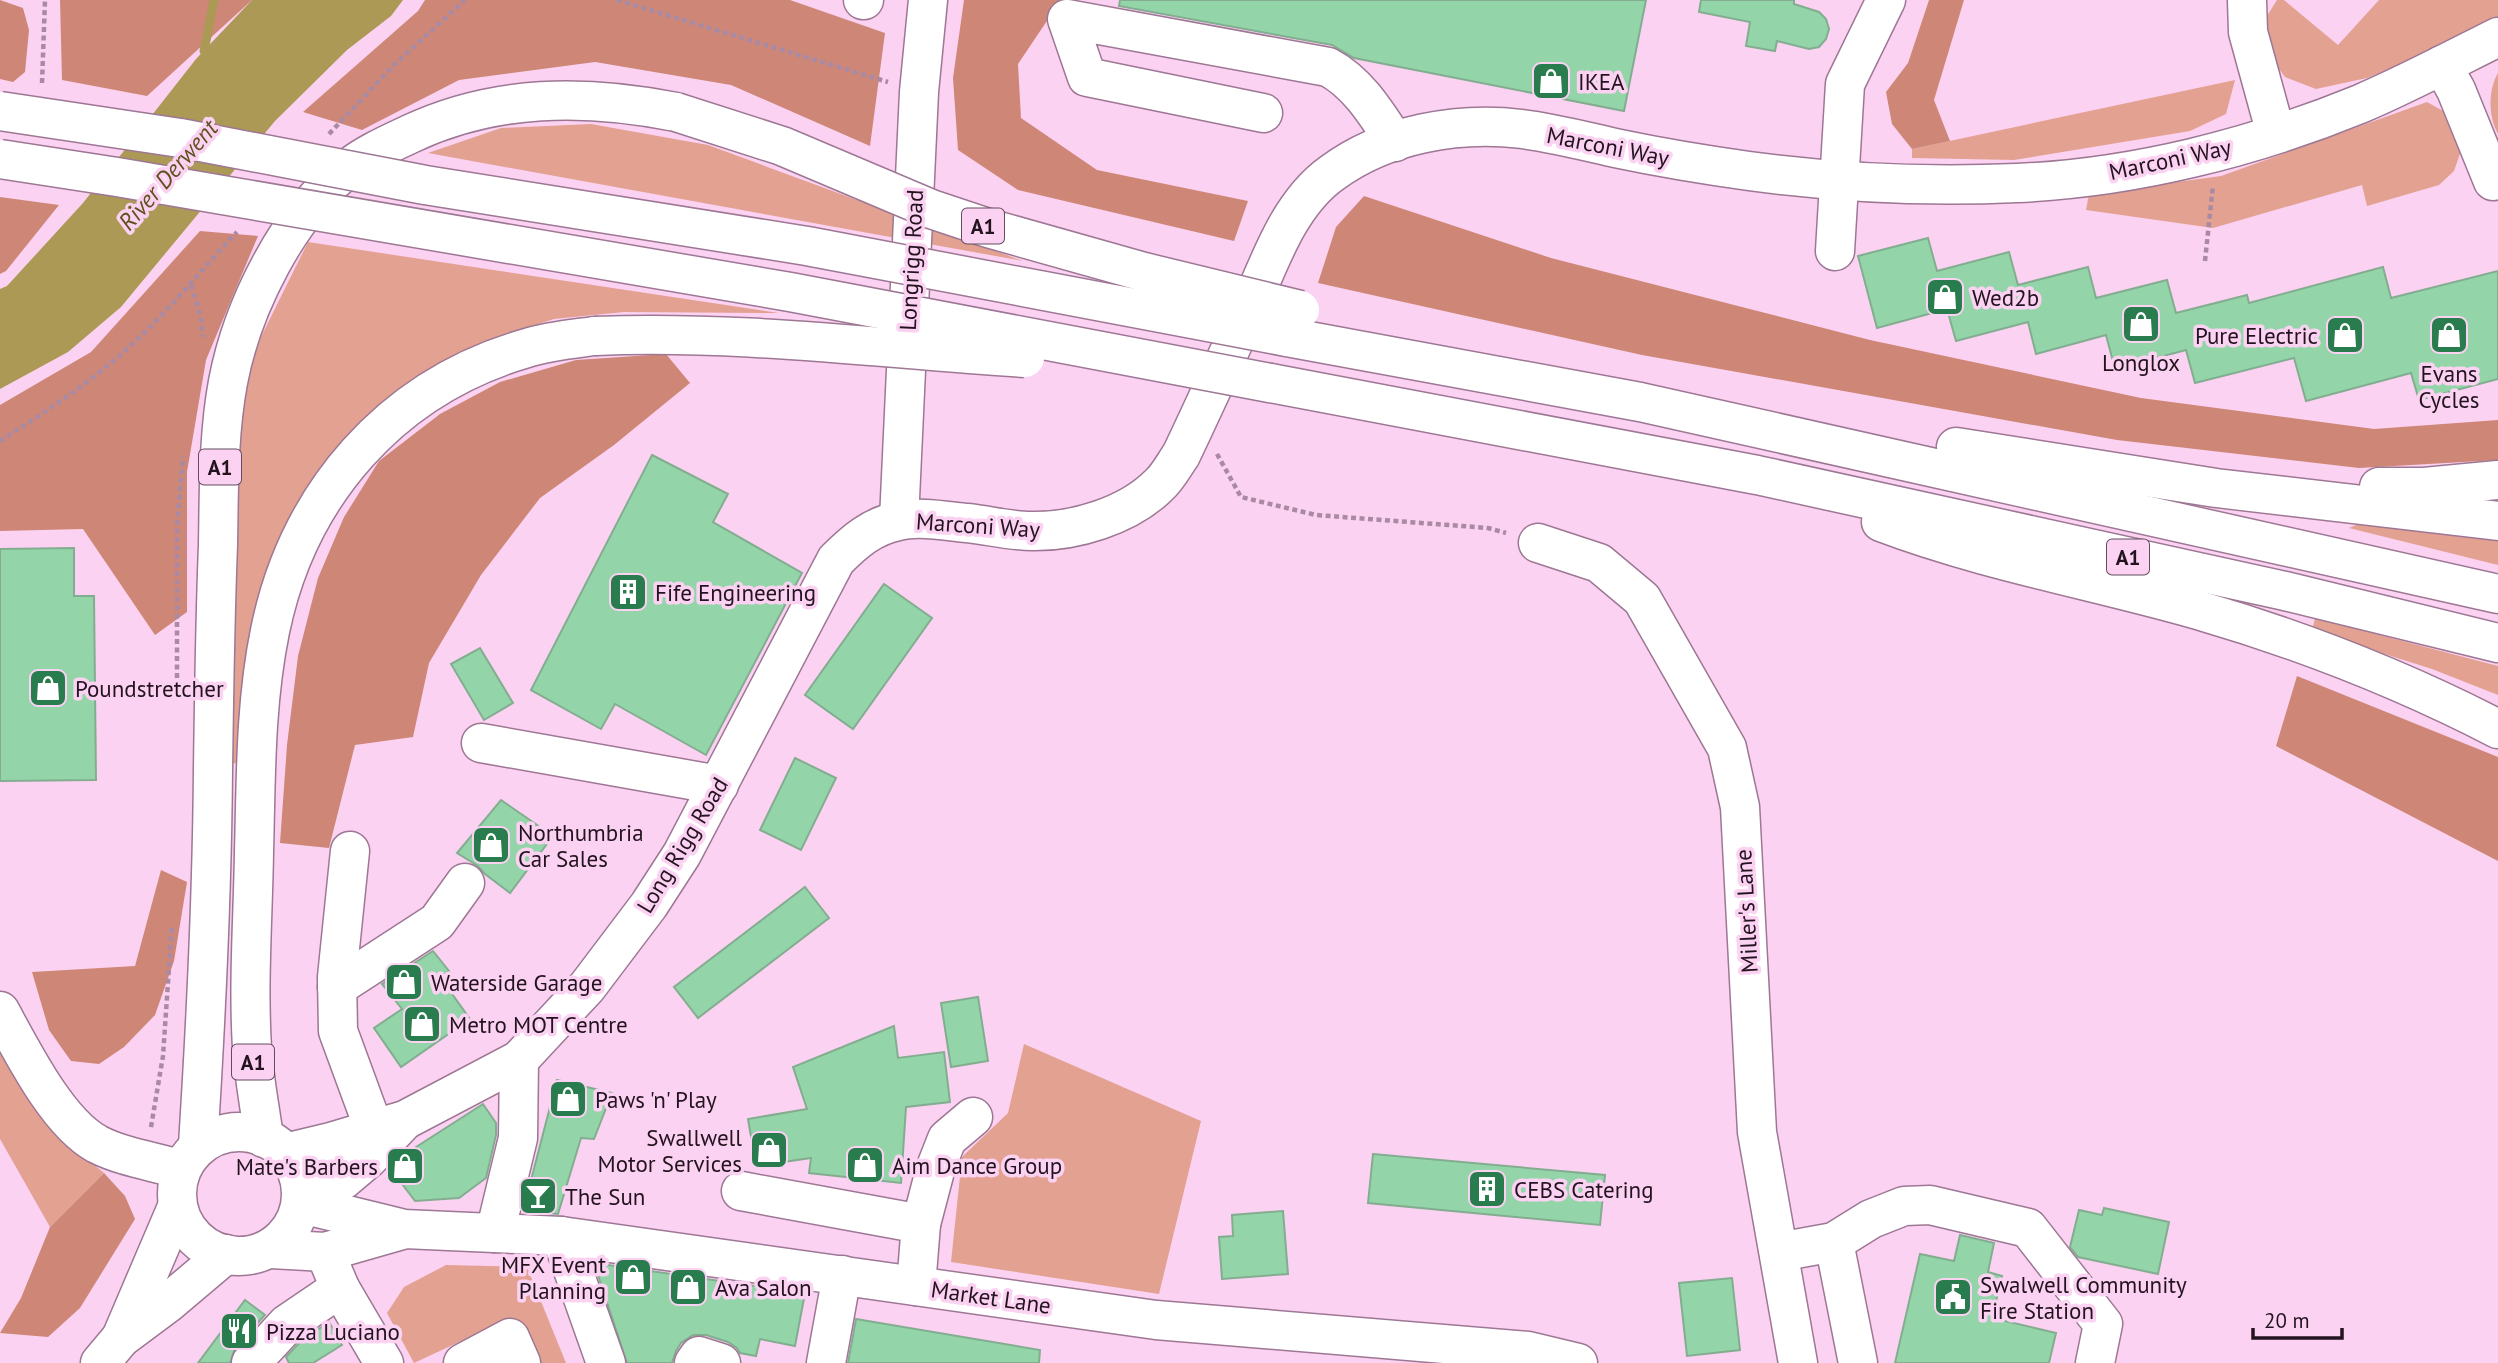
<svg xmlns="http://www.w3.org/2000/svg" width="2498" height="1363" font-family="'PT Sans',sans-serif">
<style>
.green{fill:#e3a191}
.forest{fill:#ce8776}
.water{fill:#ab9955}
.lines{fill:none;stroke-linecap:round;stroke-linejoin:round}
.stream{stroke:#ab9955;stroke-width:9}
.building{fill:#93d5a9;stroke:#83ad90;stroke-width:2}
.minor-casing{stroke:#9d7794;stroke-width:41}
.major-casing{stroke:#9d7794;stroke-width:41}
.highway-casing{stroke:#9d7794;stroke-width:41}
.path{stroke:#aa8aa3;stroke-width:4.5;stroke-dasharray:5 3.5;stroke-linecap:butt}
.minor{stroke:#fff;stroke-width:38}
.major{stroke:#fff;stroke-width:38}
.highway{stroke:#fff;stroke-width:38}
.highway-bridge-casing{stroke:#9d7794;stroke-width:41;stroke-linecap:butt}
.highway-bridge{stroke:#fff;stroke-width:38}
.labels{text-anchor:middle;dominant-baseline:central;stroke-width:7;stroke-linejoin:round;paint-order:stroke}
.shield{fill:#fcd2f2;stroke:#634c5e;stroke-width:2}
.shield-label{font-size:21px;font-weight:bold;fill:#22131f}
.poi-label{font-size:23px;fill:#22131f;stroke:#fcd2f2;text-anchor:start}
.street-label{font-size:23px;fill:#22131f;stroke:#fcd2f2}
.water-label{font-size:24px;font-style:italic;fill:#5e511d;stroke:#fcd2f2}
</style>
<rect width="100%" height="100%" fill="#fcd2f2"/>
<g class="green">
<path d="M2277,0H2284L2338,45L2379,0H2498V20L2477,34L2367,78L2316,89L2285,77L2269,56L2265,19Z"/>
<path d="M2498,73V134C2488,116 2488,90 2498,73Z"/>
<path d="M2235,80L2226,114L2190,131L2014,160L1912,158V149Z"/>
<path d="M2427,102L2454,117L2462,148L2454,171L2439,185L2367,206L2362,185L2213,228L2086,210L2089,194L2221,176Z"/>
<path d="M591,124L708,145L1023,261L428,153L501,128Z"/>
<path d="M308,242L779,313L624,312L554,319L492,339L447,360L403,387L361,421L325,464L239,763L227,764L234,475L251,357Z"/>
<path d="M2361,523L2498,539V565L2349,528Z"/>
<path d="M2315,618L2498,666V695L2432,669L2312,631Z"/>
<path d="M0,1040L64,1140L104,1173L50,1227L0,1139Z"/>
<path d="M1024,1044L1201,1121L1159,1294L951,1262L962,1157L1008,1113Z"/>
<path d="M446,1265L527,1267L566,1363H534L485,1330L414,1363L387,1313L404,1287Z"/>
</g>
<g class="forest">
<path d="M0,0L23,8L29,30L25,72L13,82L0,79Z"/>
<path d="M60,0H252L147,96L62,80Z"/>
<path d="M425,0H790L885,33L870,146L731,85L595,62L459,80L362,130L303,112L418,11Z"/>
<path d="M964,0H1061L1018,64L1021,118L1097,170L1248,201L1234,241L1018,190L958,150L953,78Z"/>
<path d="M1929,0H1964L1934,100L1950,141L1912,149L1892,124L1886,92L1908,63Z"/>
<path d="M1364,196L1551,258L1870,340L2141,398L2374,429L2498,420V460L2359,468L2117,440L1642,355L1318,283L1336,227Z"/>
<path d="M0,197L59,205L6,271L0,274Z"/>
<path d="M200,231L258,236L206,360L187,472V612L155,635L83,529L0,531V405L91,352Z"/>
<path d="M666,354L690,383L614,445L540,498L481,575L429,663L413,737L355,745L329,848L280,843L287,745L298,656L318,578L344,517L379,461L440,414L500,382L576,360Z"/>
<path d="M2297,676L2498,757V861L2276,746Z"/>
<path d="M161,870L187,882L174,961L155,1015L124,1047L99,1064L71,1061L49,1030L32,972L135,966Z"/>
<path d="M104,1173L125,1196L135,1219L80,1308L48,1337L0,1333L21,1298L50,1227Z"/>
</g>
<path class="water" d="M252,0H403L391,16L347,50L275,121L121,307L68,352L0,389V289L7,286L83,203L196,59Z"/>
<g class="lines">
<path class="stream" d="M204,51L214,0"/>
</g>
<g class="building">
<path d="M1120,0H1646L1624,111L1354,58L1332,45L1119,6Z"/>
<path d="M1701,0H1794V4L1819,12L1826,19L1829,29L1826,39L1819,47L1809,49L1777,41L1775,51L1746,46L1750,22L1699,12Z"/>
<path d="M1928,238L1937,271L2009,252L2018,285L2088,267L2096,298L2167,280L2176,313L2247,295L2249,303L2383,267L2391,298L2498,271V379L2419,400L2411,373L2306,401L2294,358L2195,383L2186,350L2115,369L2106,335L2036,354L2028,322L1956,341L1947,309L1877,328L1858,256Z"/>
<path d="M652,455L728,494L713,522L802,573L706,755L615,704L601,729L531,690Z"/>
<path d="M74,548V596H94L96,780L0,781V549Z"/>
<path d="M884,584L932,618L853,729L805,695Z"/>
<path d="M480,648L513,703L484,720L451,664Z"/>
<path d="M795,758L836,778L801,850L760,830Z"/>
<path d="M501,800L553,836L510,893L485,874L478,866L457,853Z"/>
<path d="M805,887L829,918L698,1018L674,987Z"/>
<path d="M433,951L449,971L440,977L470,1019L401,1067L374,1028L402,1009L382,984Z"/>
<path d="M978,997L988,1061L951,1067L941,1003Z"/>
<path d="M894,1026L898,1058L944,1052L950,1102L906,1107L901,1183L809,1173L811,1158L756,1166L748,1119L807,1109L793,1067Z"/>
<path d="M557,1080L612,1093L594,1139L581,1138L558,1214L523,1211Z"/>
<path d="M483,1104L496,1123V1135L486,1178L459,1198L415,1201L390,1168L399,1158Z"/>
<path d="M1373,1154L1605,1175L1600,1225L1368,1203Z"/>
<path d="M2104,1208L2169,1222L2158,1274L2078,1257L2070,1247L2079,1210L2102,1215Z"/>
<path d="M1283,1211L1288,1274L1222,1279L1219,1237L1233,1236L1232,1215Z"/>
<path d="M1960,1235L1994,1243L1988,1272L2002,1276L1992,1318L2056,1333L2049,1363H1895L1920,1254L1954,1261Z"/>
<path d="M594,1263L805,1293L795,1346L760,1339L756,1356L740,1353L737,1348L728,1342L706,1335H693L681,1343L676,1351L672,1363H627Z"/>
<path d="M1732,1278L1740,1350L1687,1356L1679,1283Z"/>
<path d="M245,1300L265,1315L235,1348L230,1363H198Z"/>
<path d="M856,1319L1040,1350L1039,1363H848Z"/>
<path d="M329,1322L342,1345L313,1363H289L286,1357L301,1341Z"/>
</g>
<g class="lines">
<defs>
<g id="minor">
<path d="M863,0H864"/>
<path d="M2247,0L2248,32L2276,134"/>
<path d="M2442,65L2456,90L2493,181"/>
<path d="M1263,113L1087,77L1067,19L1328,67C1358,83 1376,113 1395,142"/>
<path d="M1835,251L1845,84L1886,0"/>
<path d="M899,520L919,92L928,0"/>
<path d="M1538,543L1599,563L1642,599L1727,748L1740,807L1757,1132L1798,1363"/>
<path d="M481,743L719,785"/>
<path d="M350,851L337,977L338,1031L374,1129"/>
<path d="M337,987L437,922L465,883"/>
<path d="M0,1011C22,1051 57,1122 97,1144C122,1157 152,1161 179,1169"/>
<path d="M285,1153L331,1142L405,1120L519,1060L587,987L649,905L682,854L836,560C854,542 872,526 898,521C919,516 946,521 967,523C988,525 1010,531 1031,531C1074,532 1128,516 1159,485C1168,477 1174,465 1181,455C1203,409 1224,362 1246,316C1268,267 1287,205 1332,173C1385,134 1458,121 1522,129C1555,133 1588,142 1620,149C1663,158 1706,165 1749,171C1838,183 1927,187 2017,183C2133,178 2252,148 2360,104C2407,84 2452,60 2498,37"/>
<path d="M741,1191L921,1224L916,1286"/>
<path d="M302,1196L343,1180L369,1158L404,1121"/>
<path d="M302,1204L404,1229L561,1236L1156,1320L1528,1351L1578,1363"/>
<path d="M921,1224L936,1167L947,1139L973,1117"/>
<path d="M495,1233L518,1138L519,1060"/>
<path d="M561,1236L606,1363"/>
<path d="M1834,1242L1858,1363"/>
<path d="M271,1249L325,1252L402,1230"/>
<path d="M325,1252L340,1288L384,1363"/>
<path d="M1779,1252L1834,1242L1871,1219L1904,1206L1930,1205L2028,1228L2103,1324L2095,1363"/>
<path d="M251,1363L287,1324L340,1288"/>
<path d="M463,1363L510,1338L521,1363"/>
<path d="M694,1363L699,1356L721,1363"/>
<path d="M826,1363L842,1275"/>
</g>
<g id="major">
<circle cx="239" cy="1194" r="62"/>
<path d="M121,1338L177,1207"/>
<path d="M100,1363L121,1338L168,1303L226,1254"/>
</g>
<g id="highway">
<path d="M1287,337L1640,402L2498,594"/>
<path d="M1270,383L1757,475L2285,591L2498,643"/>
<path d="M1956,447L2216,488L2498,521"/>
<path d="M2379,487H2424L2498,480"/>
<path d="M1881,522C1984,561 2093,580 2198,610C2301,640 2403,680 2498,729"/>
<path d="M264,1138C260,1108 254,1078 252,1048C248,983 253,917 254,852C256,778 255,704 270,631C298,494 391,387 527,348C549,341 572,339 595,336"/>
<path d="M198,1145C206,1020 212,895 213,770C214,695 215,620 218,545C219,491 218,436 228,382C242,308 288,213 350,167C368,153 389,144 410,134C495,94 585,94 676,112"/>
</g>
</defs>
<use href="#minor" class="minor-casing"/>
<use href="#major" class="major-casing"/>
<use href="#highway" class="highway-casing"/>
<g class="path">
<path d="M617,0L888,82"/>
<path d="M42,83L45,0"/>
<path d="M329,134L395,64L465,0"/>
<path d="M2205,261L2213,185"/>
<path d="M191,285L201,317L203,337"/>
<path d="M0,441C45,412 90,383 130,346C169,311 201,270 237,232"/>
<path d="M1217,454L1241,497L1316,515L1488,528L1506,533"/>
<path d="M177,695V525L183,456"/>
<path d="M151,1127L163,1056L172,924"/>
</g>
<use href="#minor" class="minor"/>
<use href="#major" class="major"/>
<use href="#highway" class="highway"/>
<defs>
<g id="highway-bridge">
<path d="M0,111L180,138L425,185L807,246L1287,337"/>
<path d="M676,112L782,146L931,209L988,228L1144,272L1300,310"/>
<path d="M0,159L117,177L790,292L1270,383"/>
<path d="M595,336C739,330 882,349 1025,358"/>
</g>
</defs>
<use href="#highway-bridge" class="highway-bridge-casing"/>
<use href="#highway-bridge" class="highway-bridge"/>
</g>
<defs>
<symbol id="shop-square" viewBox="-11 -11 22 22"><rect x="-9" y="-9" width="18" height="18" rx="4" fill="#297c4d" stroke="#fcd2f2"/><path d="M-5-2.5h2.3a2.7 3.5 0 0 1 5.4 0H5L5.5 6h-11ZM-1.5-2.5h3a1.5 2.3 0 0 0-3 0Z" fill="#fff"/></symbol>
<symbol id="building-square" viewBox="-11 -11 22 22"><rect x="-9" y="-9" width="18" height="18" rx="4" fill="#297c4d" stroke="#fcd2f2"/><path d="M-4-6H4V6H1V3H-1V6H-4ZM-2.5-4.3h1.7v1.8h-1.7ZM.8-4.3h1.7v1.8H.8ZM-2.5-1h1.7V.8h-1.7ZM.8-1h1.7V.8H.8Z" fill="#fff"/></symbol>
<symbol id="bar-square" viewBox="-11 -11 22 22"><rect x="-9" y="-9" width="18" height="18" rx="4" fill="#297c4d" stroke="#fcd2f2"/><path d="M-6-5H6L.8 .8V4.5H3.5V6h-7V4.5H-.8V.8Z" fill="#fff"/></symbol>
<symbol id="civic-square" viewBox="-11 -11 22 22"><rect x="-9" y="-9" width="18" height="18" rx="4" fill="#297c4d" stroke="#fcd2f2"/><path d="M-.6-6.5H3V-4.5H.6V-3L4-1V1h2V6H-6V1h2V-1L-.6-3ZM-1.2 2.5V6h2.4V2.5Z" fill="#fff"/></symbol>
<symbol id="restaurant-square" viewBox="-11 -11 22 22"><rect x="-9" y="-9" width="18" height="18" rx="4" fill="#297c4d" stroke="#fcd2f2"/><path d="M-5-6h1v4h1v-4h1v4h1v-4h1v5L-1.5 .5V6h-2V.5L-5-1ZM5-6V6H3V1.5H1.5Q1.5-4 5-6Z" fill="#fff"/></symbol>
</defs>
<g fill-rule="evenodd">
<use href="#shop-square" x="1529" y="59" width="44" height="44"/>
<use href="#shop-square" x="1923" y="275" width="44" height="44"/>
<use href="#shop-square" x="2119" y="302" width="44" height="44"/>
<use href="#shop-square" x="2323" y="313" width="44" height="44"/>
<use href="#shop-square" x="2427" y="313" width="44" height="44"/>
<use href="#building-square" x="606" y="570" width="44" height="44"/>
<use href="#shop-square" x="26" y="666" width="44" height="44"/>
<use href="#shop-square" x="469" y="823" width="44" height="44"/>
<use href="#shop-square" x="382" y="960" width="44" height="44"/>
<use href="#shop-square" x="400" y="1002" width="44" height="44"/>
<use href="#shop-square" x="546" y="1077" width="44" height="44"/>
<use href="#shop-square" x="747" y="1128" width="44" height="44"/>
<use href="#shop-square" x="843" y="1143" width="44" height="44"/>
<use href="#shop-square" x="383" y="1144" width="44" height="44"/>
<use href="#building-square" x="1465" y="1167" width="44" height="44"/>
<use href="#bar-square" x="516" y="1174" width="44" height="44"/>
<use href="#shop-square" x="611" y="1255" width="44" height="44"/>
<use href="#shop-square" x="666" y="1265" width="44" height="44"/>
<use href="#civic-square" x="1931" y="1275" width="44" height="44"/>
<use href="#restaurant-square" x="217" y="1309" width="44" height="44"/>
</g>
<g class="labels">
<g class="shield">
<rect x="962" y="208.5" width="42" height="35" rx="5"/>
<rect x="199" y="449.5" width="42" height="35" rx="5"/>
<rect x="2107" y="539.5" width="42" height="35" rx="5"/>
<rect x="232" y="1044.5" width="42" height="35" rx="5"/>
</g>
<g class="shield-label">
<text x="983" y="226">A1</text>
<text x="220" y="467">A1</text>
<text x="2128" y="557">A1</text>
<text x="253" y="1062">A1</text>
</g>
<g class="poi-label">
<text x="1578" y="81">IKEA</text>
<text x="1972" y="297">Wed2b</text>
<text x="2318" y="335" text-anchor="end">Pure Electric</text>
<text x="2141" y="362" text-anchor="middle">Longlox</text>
<text x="2449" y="373" text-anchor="middle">Evans<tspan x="2449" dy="26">Cycles</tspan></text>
<text x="655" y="592">Fife Engineering</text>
<text x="75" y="688">Poundstretcher</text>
<text x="518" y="832">Northumbria<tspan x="518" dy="26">Car Sales</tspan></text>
<text x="431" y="982">Waterside Garage</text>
<text x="449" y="1024">Metro MOT Centre</text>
<text x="595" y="1099">Paws 'n' Play</text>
<text x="742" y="1137" text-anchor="end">Swallwell<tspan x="742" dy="26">Motor Services</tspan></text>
<text x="892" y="1165">Aim Dance Group</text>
<text x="378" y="1166" text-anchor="end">Mate's Barbers</text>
<text x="1514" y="1189">CEBS Catering</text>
<text x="565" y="1196">The Sun</text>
<text x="606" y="1264" text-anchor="end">MFX Event<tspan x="606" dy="26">Planning</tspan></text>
<text x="1980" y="1284">Swalwell Community<tspan x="1980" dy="26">Fire Station</tspan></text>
<text x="715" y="1287">Ava Salon</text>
<text x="266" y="1331">Pizza Luciano</text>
</g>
<g class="street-label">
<text transform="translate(1608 146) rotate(11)">Marconi Way</text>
<text transform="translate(2170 159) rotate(-12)">Marconi Way</text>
<text transform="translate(911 260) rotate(-87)">Longrigg Road</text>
<text transform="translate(978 525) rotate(4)">Marconi Way</text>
<text transform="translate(682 845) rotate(-59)">Long Rigg Road</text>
<text transform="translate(1746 911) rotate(-93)">Miller's Lane</text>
<text transform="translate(991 1297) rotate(8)">Market Lane</text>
</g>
<g class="water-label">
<text transform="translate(168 175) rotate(-49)">River Derwent</text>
</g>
</g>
<path d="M2253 1328v10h89v-10" fill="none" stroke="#22131f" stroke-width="3.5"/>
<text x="2264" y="1328" font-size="21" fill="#22131f" stroke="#fcd2f2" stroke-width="5" paint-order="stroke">20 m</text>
</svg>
